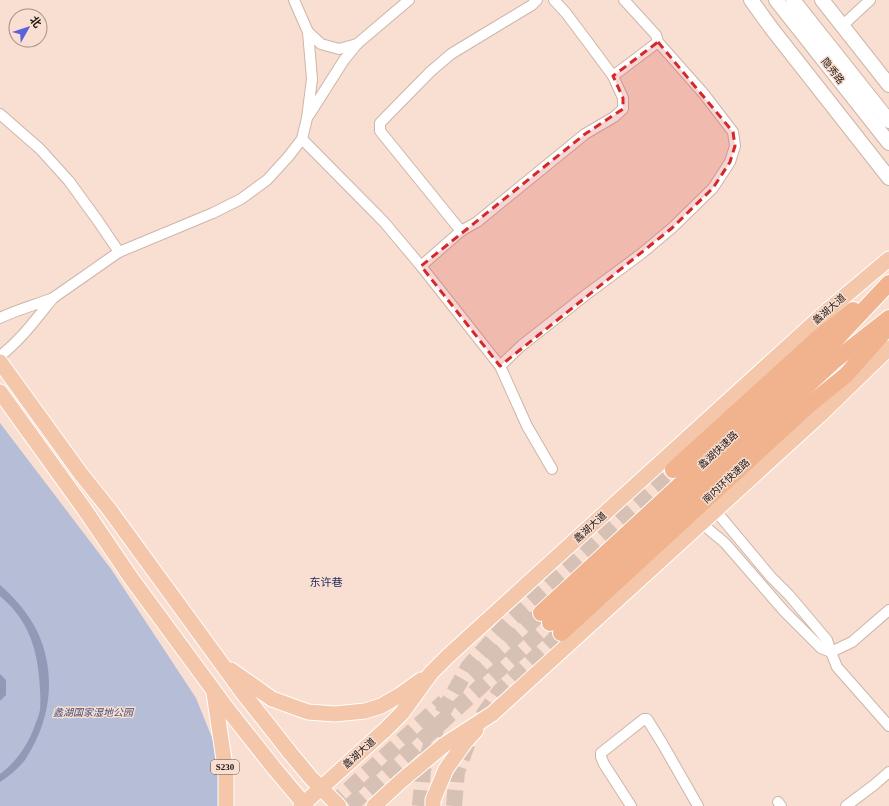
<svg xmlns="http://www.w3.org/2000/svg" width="889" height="806" font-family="'Times New Roman','Noto Sans SC',serif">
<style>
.green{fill:#b6bdd7}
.water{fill:#9299b7}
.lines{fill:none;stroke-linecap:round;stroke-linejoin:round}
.trunk-tunnel{stroke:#d7c1b4;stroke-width:16;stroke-dasharray:16 8;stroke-linecap:butt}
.minor-casing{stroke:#cdb5a8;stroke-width:12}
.secondary-casing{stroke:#cdb5a8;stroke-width:16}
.primary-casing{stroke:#fff;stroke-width:17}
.trunk-casing{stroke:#fff;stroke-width:18}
.minor{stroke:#fff;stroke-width:10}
.secondary{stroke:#fff;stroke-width:14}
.primary{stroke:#f4c6aa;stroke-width:15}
.trunk{stroke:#f0b38e;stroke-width:16}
.marked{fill:#d62828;fill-opacity:0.2;stroke:#d62828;stroke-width:3;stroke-dasharray:8 5;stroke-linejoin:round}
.labels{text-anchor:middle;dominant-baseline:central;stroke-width:3;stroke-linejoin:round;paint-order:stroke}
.shield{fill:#f8dfd1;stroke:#60524b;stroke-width:1}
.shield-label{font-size:9px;font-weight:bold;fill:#1f1611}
.street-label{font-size:10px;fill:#1f1611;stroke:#f8dfd1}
.park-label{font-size:10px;font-style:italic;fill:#454d7a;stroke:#f8dfd1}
.neighbourhood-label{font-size:11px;fill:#1e235c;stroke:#f8dfd1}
</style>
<rect width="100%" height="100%" fill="#f8dfd1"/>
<path class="green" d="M0,423L111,569L196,698L219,755V806H0Z"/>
<g class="water">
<path d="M0,585C15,598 29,614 38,633C55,671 52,713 31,750C29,753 27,757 25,760C18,769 9,776 0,782V774C17,761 28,745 35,725C37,720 39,715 40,710C41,699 40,688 39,676C36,644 26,618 0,596Z"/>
<path d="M0,674L6,680V695L0,701Z"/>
</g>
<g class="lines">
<g class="trunk-tunnel">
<path d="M472,677L541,613"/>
<path d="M331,806L444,702"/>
<path d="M350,806L550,623"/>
<path d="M420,806L423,770L440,717L469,666L508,623L673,470"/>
<path d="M454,806L457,772L472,731L500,691L561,633"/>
</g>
<defs>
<g id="minor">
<path d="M842,26L870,0"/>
<path d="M308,32L321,44L339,49L357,44L409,0"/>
<path d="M613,76L658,42"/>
<path d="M0,114L40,149L69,181L98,221L119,252"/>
<path d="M309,115L344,60L357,44"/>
<path d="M302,139L384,222L421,266L500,366L527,426L552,469"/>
<path d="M461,231L380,131V123L430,72L451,54L479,37L532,5L537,0"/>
<path d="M421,266L461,231L477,222L585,134L614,117L623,109V98L613,76L587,41L566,13L554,0"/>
<path d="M53,298L119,252L213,213L241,199L267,180L288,157L302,139L307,118L312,79L308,32L294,0"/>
<path d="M0,318C16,310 35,305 53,298C36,319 21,340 0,356"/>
<path d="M500,366L521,346L587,294L641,254L672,228L713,188L730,162L735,146L733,132L704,94L658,42L656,35L624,0"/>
<path d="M701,523L725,543L784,611L821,648L831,652L827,640L789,595L771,577L715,510"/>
<path d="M889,610L852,642L831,652L837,667L889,726"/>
<path d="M778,802L781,806"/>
<path d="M631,806L604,764L601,757V753L644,719H647L662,743L698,806"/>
<path d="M846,806L874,785L889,772"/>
</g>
<g id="secondary">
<path d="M751,0L772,29L889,178"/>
<path d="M776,0L889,143"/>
<path d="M793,0L889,121"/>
<path d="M822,0L889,85"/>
</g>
<g id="primary">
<path d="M0,362L81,474L109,509L243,693L291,754L311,778L339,806"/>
<path d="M0,392L85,510L131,578L225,706L274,768L306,806"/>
<path d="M231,670L272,699L308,712L335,714L365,711L381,706L400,695L421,680"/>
<path d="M214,693L226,773V806"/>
<path d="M301,806L385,730L402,713L431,673L448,656L827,311L889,259"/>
<path d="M374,806L401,781L444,745L492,714L819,416L889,348"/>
<path d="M433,806V800L446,769L466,741L476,730"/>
</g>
<g id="trunk">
<path d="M673,470L818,338L853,310"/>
<path d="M541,613L827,349L889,283"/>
<path d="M550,623L833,362L889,318"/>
<path d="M561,633L809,405L846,375L884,332"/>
</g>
</defs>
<use href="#minor" class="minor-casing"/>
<use href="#secondary" class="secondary-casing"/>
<use href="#primary" class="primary-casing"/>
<use href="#trunk" class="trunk-casing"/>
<use href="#minor" class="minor"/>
<use href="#secondary" class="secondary"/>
<use href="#primary" class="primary"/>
<use href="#trunk" class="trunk"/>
</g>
<path class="marked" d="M658,42L733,132L735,146L730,162L713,188L672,228L500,366L421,266L585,134L623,109V98L613,76Z"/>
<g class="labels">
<rect class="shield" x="211" y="760" width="28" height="14" rx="3"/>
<g class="shield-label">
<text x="225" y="767">S230</text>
</g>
<g class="street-label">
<text transform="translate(833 71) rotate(52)">隐秀路</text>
<text transform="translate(829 309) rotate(-41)">蠡湖大道</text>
<text transform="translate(718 450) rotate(-43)">蠡湖快速路</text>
<text transform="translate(726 481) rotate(-43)">南内环快速路</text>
<text transform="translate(590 527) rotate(-42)">蠡湖大道</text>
<text transform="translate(359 753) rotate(-42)">蠡湖大道</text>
</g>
<g class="park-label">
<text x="93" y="712">蠡湖国家湿地公园</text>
</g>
<g class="neighbourhood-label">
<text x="326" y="582">东许巷</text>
</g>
</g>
<g transform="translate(28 28) rotate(51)"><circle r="19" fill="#f8dfd1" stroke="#a18f84"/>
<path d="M0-3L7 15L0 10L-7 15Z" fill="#5763da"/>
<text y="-6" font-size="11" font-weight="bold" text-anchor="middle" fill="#1f1611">北</text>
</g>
</svg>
